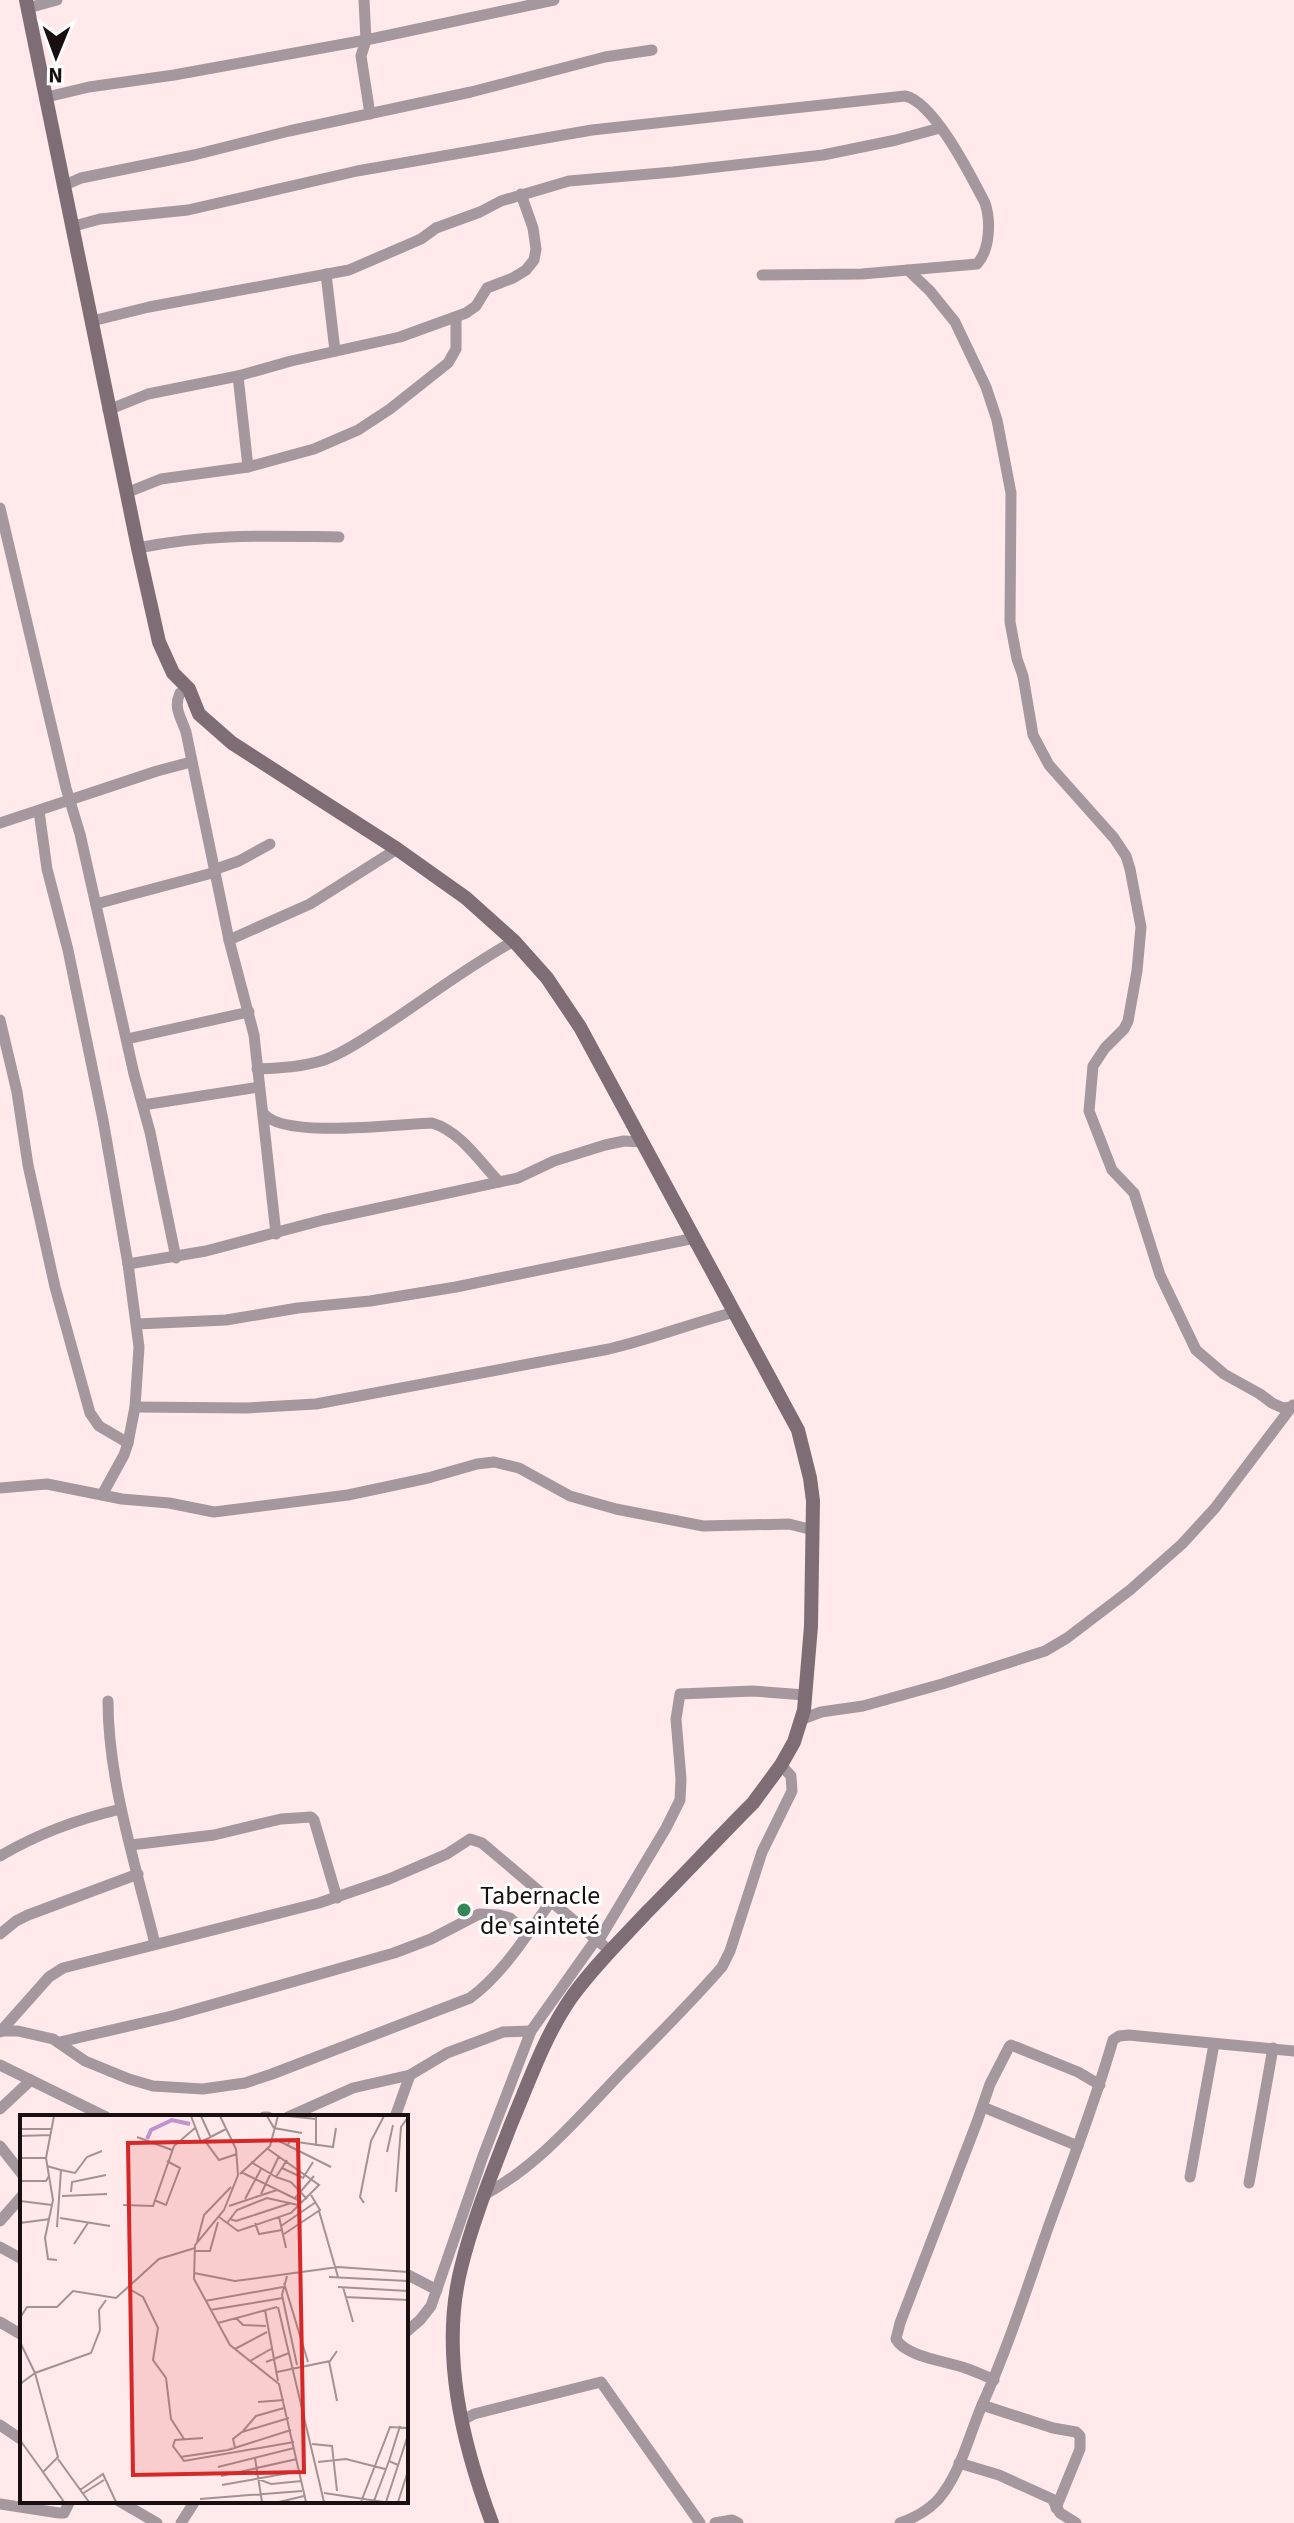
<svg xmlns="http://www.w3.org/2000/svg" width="1294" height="2523" font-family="'Source Sans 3',sans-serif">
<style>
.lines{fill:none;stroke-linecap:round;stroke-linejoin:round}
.minor{stroke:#a4979d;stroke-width:11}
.secondary{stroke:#7f6d76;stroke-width:14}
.poi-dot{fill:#358758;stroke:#fff;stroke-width:3}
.labels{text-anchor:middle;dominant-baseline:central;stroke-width:6;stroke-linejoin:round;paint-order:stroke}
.poi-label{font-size:26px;fill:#1a0f10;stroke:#fff;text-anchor:start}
.inset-river{fill:none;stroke:#c092ce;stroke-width:4}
.inset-road{fill:none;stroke:#a39293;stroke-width:2}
.view{fill:#d62828;fill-opacity:0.15;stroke:#d62828;stroke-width:4}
.inset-edge{fill:none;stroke:#1a0f10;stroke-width:4}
</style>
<rect width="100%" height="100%" fill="#ffe9ea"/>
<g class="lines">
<g class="minor">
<path d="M364,0L366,40L361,56L370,114"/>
<path d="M28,8L57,0"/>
<path d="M47,97L89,87L174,75L366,40L554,0"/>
<path d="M65,185L81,178L194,155L289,131L471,92L605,57L652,50"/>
<path d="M74,226L100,219L188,210L357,171L592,130L905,96C934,102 971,176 985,203C991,221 990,250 977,264L862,274L762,275"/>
<path d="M908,270L930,291L955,322L986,387L997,420L1011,493L1010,622L1017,659L1023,676L1033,735L1049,765L1114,838L1126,856L1130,869L1141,927L1137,971L1128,1021L1124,1029L1105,1048L1093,1066L1089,1111L1112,1170L1134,1193L1160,1275L1196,1350L1224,1374L1260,1394L1272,1403L1283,1408L1291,1407"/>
<path d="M326,274L335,351"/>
<path d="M92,321L149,307L349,270L421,239L436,228L480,212L501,201L569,181L673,172L823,155L896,140L940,128"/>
<path d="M238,376L248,467"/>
<path d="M108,410L148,394L238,376L291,361L400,337L466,313L476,306L487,288L513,278L526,270L534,260L536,249L533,228L521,194"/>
<path d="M126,493L161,479L248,467L314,449L358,430L390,409L448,363L456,349V318"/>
<path d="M0,508L66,788L80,834L134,1074L150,1132L176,1258"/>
<path d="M138,548C210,533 267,536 339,537"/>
<path d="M189,689L180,693C173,708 181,717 186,732L229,940L254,1035L276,1234"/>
<path d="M39,811L47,869L68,950L103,1120L128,1264L139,1347L135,1407L128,1443L124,1455L102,1495"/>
<path d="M0,823L157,771L191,762"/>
<path d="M96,904L216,872V869L239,861L270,844"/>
<path d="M229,940L310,904L397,849"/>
<path d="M0,1020L17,1092L28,1165L55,1287L90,1413L99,1426L128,1443"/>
<path d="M127,1039L249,1012"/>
<path d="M257,1069C279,1068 303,1067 324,1060C346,1052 365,1038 384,1026C427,998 468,966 514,941"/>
<path d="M143,1105L259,1087"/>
<path d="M264,1114C285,1139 399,1124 432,1123C460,1131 480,1162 499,1182"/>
<path d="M128,1264L206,1251L323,1220L518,1178L554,1161L605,1145L624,1141L642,1142"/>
<path d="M137,1324L226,1320L298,1308L370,1301L456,1287L695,1238"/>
<path d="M135,1407L247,1408L316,1404L609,1349C652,1339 692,1323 735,1312"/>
<path d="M0,1488L47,1484L122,1499L169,1503L214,1512L348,1495L428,1478L477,1464L494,1462L519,1468L570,1496L616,1509L703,1526L789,1524L813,1530"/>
<path d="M108,1701C108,1781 136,1866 155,1944"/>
<path d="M800,1720L821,1712L863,1706L942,1684L1045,1651L1067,1638L1130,1590L1182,1544L1215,1508L1293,1405"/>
<path d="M131,1845L214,1835L281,1819L311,1817L314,1820L337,1898"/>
<path d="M0,1856C39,1833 78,1819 121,1809"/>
<path d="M0,1934L16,1921L28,1915L138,1874"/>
<path d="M599,1940L666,1828L680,1800L681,1779L676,1719L680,1694L753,1691L805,1695"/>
<path d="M1,2031H18L53,2039L85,2061L129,2079L153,2086L203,2089L245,2083L272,2074L470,1998C504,1973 527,1934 552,1900"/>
<path d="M0,2032L49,1977L63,1968L319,1903L389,1879L447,1854L470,1839L482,1843L610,1951"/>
<path d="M60,2042L172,2016L394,1953L431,1939L479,1914L499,1915L510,1918L527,1934"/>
<path d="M0,2065L106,2117"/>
<path d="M983,2107L1078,2146"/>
<path d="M0,2109L31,2080"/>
<path d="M264,2117H268"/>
<path d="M288,2117L353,2088L410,2075L447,2053L503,2032L531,2031"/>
<path d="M395,2117L410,2075"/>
<path d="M0,2146L22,2174"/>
<path d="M1190,2177L1214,2044"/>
<path d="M1249,2183L1273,2048"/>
<path d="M484,2195C539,2165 578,2118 621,2073C655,2038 690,2004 722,1967L730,1951L762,1852L792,1791L791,1776L781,1765"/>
<path d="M0,2221L22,2196"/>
<path d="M0,2247L22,2259"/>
<path d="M406,2274L437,2290"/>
<path d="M0,2322L22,2335"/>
<path d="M406,2332L420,2320L431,2306L483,2156L531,2031L597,1938"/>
<path d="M994,2380C985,2376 975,2371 965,2368C946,2361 906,2357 896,2339L900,2323L977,2122L990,2084L1009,2047L1011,2045L1078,2072L1100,2085"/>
<path d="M982,2405L1053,2428L1076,2432L1080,2436V2449L1056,2508"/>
<path d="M461,2421L474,2414L601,2382L700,2523"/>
<path d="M0,2425L22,2440"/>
<path d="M959,2463L999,2475L1052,2499L1060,2513L1076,2523"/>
<path d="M119,2501L157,2523"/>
<path d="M0,2504L59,2513H64L70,2501"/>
<path d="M181,2523L195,2501"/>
<path d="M715,2523L732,2520L738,2523"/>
<path d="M900,2523C917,2517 934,2507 944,2492C963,2465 970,2432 983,2403C1009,2345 1028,2285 1049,2225C1071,2164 1095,2103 1113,2040L1119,2036L1129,2035L1294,2051"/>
</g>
<path class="secondary" d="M26,0L138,548L159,642L173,673L189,689L199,714L232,743L397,849L466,898L514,941L547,978L580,1027L798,1430L810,1478L813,1501L811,1626L804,1710L794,1742L781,1765L753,1803C717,1839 683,1876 647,1912C621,1940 593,1967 571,1998C544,2037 529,2082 511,2124C493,2171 473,2219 461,2268C440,2352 462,2443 492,2523"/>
</g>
<circle class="poi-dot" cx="464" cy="1910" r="8"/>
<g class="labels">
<g class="poi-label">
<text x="480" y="1895">Tabernacle<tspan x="480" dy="30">de sainteté</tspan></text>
</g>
</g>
<g transform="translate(20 2115)">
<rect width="388" height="388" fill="#ffe9ea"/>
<path class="inset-river" d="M127,24L131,15L152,5L170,9"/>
<path class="inset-road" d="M34,1L26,43L33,85L25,123L28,144L37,145M171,1L181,27L206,14M181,1L191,23M200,1L216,34L218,60L204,95L175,130L174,164L210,230L259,269L286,387M247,1L254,13L282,18M268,1L296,4M296,1V31M0,14H31M0,21L30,20M117,22L152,35M255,24L311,52M185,26L199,45L217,39M267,31L270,26L313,32L316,13M367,37L373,10M0,43H26M231,47L256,62L267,45M27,51L41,55L37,112M262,53L283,63L293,47M41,55L55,58L67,42L82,36M221,57L282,87M220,59L250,31L258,1M256,62L271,67L287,84M0,66H26L29,61M51,77L52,67L86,60M376,77L381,12L388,2M241,79L259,41M42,81L87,79M275,83L294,61M225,84L241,54M134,85L146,90L160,53L147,46M0,86L32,90M344,88L340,82L351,26L364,1M103,90L133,91L154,31L175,13M209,91L257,75M299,96L318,162M199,102L218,116L271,98L299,70L248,34M259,102L266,133M40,103L90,111M210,104L216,106L271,88M0,108L30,104M207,108L217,95L247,83L278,90M235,108L239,119L262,115M261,111L296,87M264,119L300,95L291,80M177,127L184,100L211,72M54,129L68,108M175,136H190L198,107M174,158L215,166L318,152L388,157M267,161L262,180L277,250M309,162L388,166M264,168L288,247M318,172L388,176M323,172L333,207M111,175L123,182L138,213L133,245L146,263L151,304L164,324M325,182L388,185M185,186L263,172M258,192L304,387M190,195L263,183M245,195L258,266M0,203L7,192H37L53,176L96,183L139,144L175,133M216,203L223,210L246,211M198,208L257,192M0,227L15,258L0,269M215,234L247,217M230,246L251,234M309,246L317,286M246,247L269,238M257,257L310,246L317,236M238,287L264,285M223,316L236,301L264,293M183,323L155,325L153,331L164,346L274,327M0,325L23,357M292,329L312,331L317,376M215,333L213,324L222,317L269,303M160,342L208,335L271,315M235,343L242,387M38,344L69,387M369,346L380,311M298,347L326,344L365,354M198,352L274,333M201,361L277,344M238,364L251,369L282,366M202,370L280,356M60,375L83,359L96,387M304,378L364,387M62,379L84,365M180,384L282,376M354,386L369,346L378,350M44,387L23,357L38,342L15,258L71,238L80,215L79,195L86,185M259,387L284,381M341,387L370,312L388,313M366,387L388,320M378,387L388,356"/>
<path class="view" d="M278,25L284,357L113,360L108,28Z"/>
<rect width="388" height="388" class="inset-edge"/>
</g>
<g transform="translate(56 56) rotate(181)" stroke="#ffffff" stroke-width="6" paint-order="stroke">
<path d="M0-6L14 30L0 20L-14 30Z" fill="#1a0f10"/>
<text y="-12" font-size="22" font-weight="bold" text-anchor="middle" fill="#1a0f10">N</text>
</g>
</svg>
